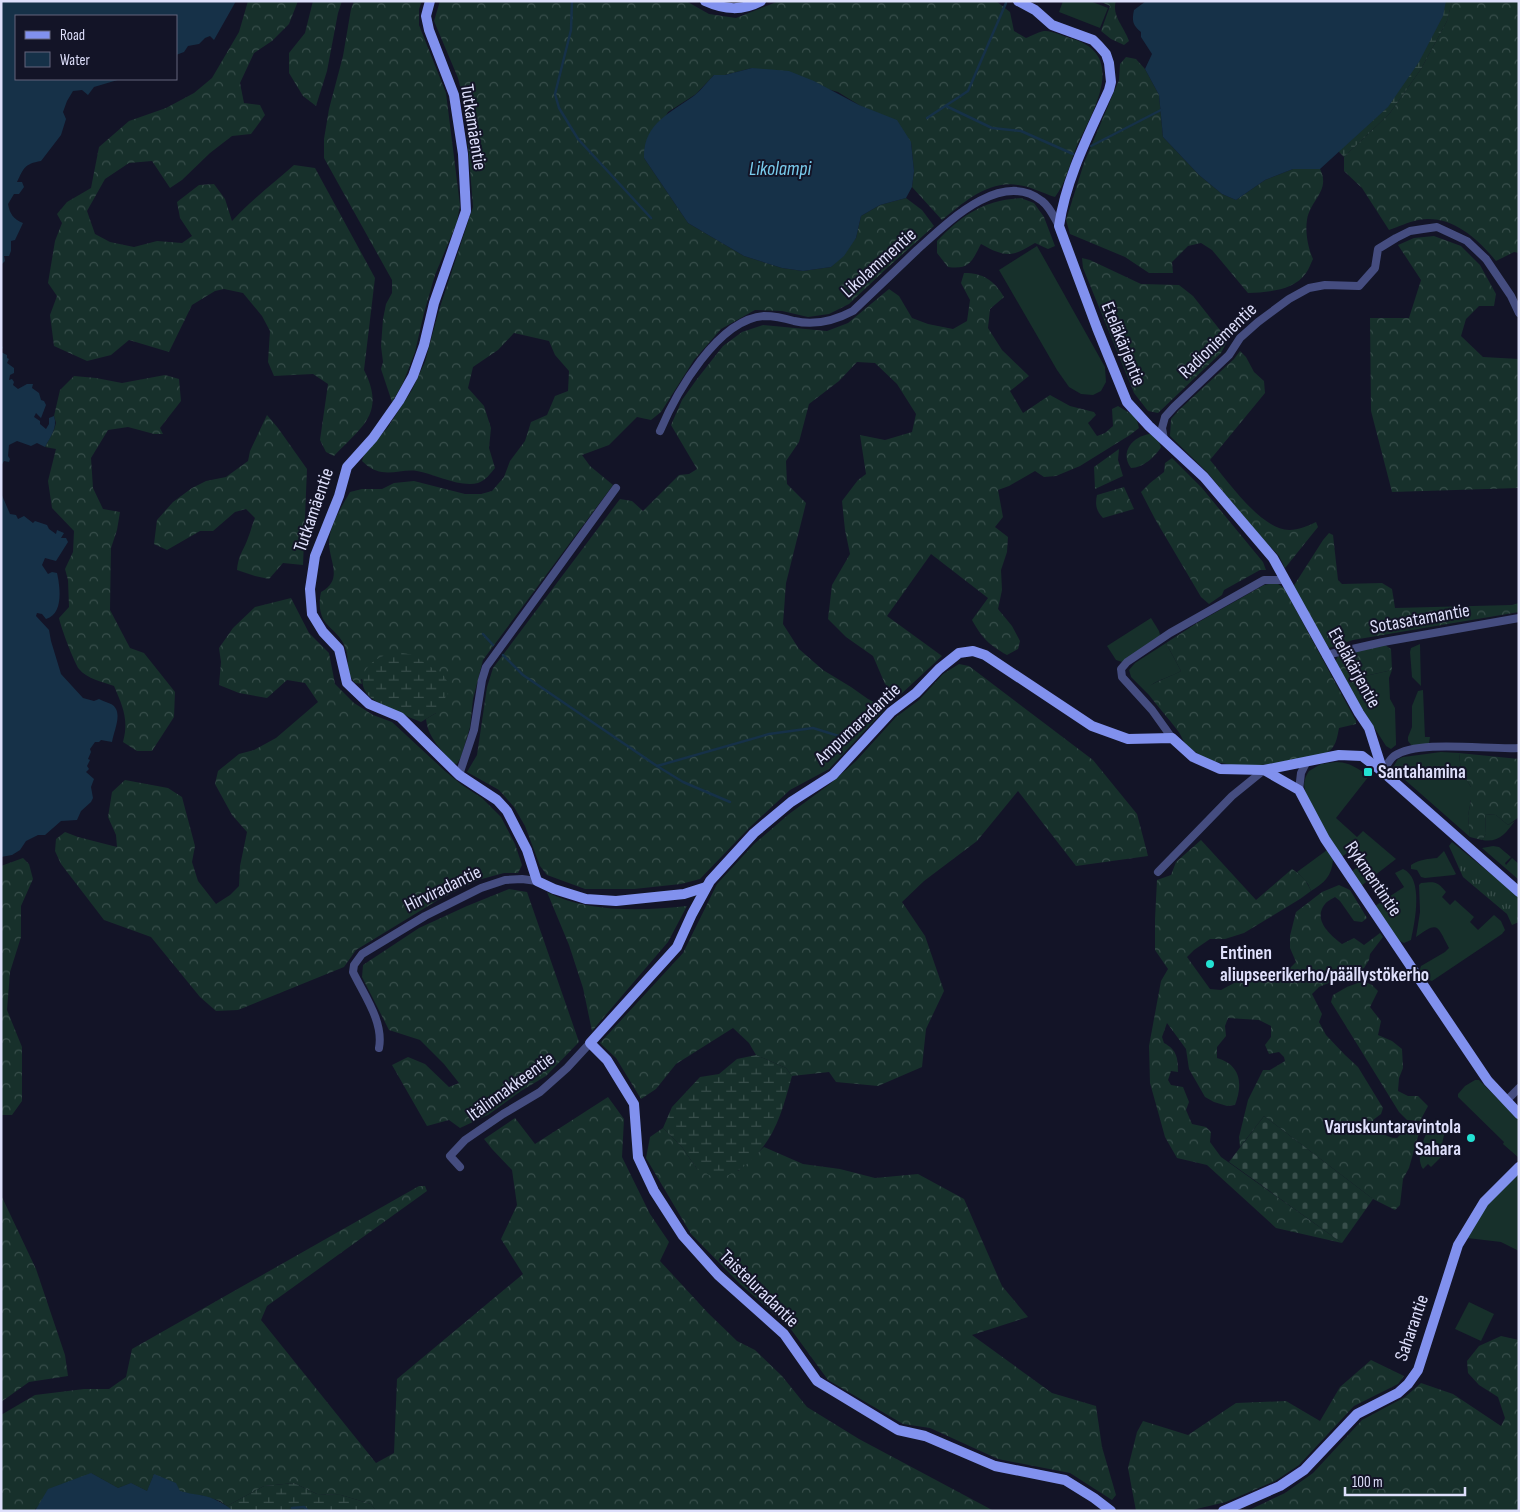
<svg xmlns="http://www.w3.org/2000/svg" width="1520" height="1512" font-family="'Sofia Sans Condensed',sans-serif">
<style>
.grass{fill:#17302b}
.forest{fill:url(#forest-crowns)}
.wetland{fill:url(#wetland-marsh)}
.cemetery{fill:url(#cemetery-stones)}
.park{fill:url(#park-tufts)}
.water{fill:#163148}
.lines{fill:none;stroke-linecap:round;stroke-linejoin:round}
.stream{stroke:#163148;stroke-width:2.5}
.street{stroke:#454d80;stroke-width:8}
.secondary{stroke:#8191ee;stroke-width:10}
.poi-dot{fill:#23e2d3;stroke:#131427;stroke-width:2}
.labels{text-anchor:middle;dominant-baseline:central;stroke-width:4;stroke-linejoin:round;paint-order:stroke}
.street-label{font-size:19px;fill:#dedffb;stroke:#131427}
.poi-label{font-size:19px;font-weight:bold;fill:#dedffb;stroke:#131427;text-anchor:start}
.water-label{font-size:20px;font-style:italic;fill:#79cced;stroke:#131427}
</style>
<defs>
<pattern id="forest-crowns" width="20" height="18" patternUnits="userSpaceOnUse" patternTransform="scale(1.25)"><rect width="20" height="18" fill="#17302b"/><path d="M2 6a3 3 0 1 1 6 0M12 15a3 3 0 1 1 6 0" fill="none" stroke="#384e4b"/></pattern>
<pattern id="wetland-marsh" width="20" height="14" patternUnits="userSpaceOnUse" patternTransform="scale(1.25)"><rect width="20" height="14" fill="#17302b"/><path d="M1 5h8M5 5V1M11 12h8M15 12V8" fill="none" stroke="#384e4b"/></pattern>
<pattern id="cemetery-stones" width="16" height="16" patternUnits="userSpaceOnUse" patternTransform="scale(1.25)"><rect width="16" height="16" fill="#17302b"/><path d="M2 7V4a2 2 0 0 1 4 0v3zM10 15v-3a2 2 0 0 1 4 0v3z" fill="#384e4b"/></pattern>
<pattern id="park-tufts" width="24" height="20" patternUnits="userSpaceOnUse" patternTransform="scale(1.25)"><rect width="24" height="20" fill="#17302b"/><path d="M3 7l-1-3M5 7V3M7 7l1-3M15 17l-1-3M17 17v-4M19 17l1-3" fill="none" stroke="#384e4b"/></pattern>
</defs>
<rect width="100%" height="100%" fill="#131427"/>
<g class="grass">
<path d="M1063,1H1090L1108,8L1100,28L1059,12Z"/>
<path d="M1037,246L1105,367L1106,382L1101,391L1093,395L1081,394L1069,387L1057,370L999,270Z"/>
<path d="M1151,618L1159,631L1160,635L1158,638L1122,662L1116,660L1107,646Z"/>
<path d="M1166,643L1181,671C1171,677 1159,679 1150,686L1149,695L1131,677L1129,670L1135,663Z"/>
<path d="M1420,644L1421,686L1412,677L1410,652L1411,648Z"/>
<path d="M1392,670L1389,678L1390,699L1395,708L1396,741V745L1391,749L1386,746L1349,688L1365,676Z"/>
<path d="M1423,690L1425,737H1430L1429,743L1426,745L1412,746L1408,741V737L1412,727V706L1418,691Z"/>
<path d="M1441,752L1459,753L1461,771L1471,787V800L1468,816L1470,837L1396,772L1393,767L1398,759L1403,757Z"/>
<path d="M1336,762C1350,762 1358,769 1369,776L1336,818L1357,837L1363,831L1396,859L1361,886L1350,873L1360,865L1350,851L1340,858C1329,839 1310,810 1305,790C1303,783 1305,777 1309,771L1321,764Z"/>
<path d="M1485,814L1496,815L1508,825L1515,821C1505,834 1499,843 1482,840L1486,834Z"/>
<path d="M1493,846L1499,847L1511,857L1505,863L1506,865L1512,858L1519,864V880L1482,848Z"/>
<path d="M1327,850L1333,860C1332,876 1324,883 1311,891L1308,884L1297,872Z"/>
<path d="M1444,851L1456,874L1454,875L1425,878L1421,877L1417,870L1411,869V865C1420,859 1428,859 1437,858Z"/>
<path d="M1403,869C1424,878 1415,922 1411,940L1404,943L1397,940L1375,906L1404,887L1395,873Z"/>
<path d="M1421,883C1436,881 1438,882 1446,892L1442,897L1450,905L1455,900L1474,917L1470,922L1478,930L1494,915L1501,921L1505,930L1502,934L1432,981C1424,979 1417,975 1421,966L1445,952L1449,948C1437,926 1439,920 1416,937L1420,912L1419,885Z"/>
<path d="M1475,1080H1479L1519,1120V1158L1503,1144L1504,1142L1458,1097V1094L1465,1086Z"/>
<path d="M1439,1119L1446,1126L1440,1153L1441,1157L1431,1167L1428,1164L1423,1169C1414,1156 1426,1131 1435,1120Z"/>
<path d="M1519,1173V1251L1501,1242L1467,1238L1487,1205Z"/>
<path d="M1469,1302L1494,1314L1481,1341L1455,1329Z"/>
</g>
<g class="forest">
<path d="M248,1H298L289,24L272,41L254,53L240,83L244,103L260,105L265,115L251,134L232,136L210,153L182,180L170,188L152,161L129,163L105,179L87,211L95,234L110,242L134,247L157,241L182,243L192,236L180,218L177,202L199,185L214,184L225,199L232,221C251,200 273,184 294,165L315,168L375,278L364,370C386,414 362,426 334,456L326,452L320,440L328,384L313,374L274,376L268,362L270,331L262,316L243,293L224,289L215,291L192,305L169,352L129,340L111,355L87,361L54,346L50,315L57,296L48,283L55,241L62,223L57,214L67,202L91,188L99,147L129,121L166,108L194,93L212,78L239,32Z"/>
<path d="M313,1H342L338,13L327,71L316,106L303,96L289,73V53L305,33Z"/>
<path d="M354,1H422L419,9V25L446,93L460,205L457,222L435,275L424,313L415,352L403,383L392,402L381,369L383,362L381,346L383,319L386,304L392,293V280L324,158V139L329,109L343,56L351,9Z"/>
<path d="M440,1H686L709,14L736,18L779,1H996L1010,12L1014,31L1026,38C1031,36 1038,32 1044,31C1051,30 1065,37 1073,39C1129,56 1091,114 1076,148C1069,165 1066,183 1055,197C1042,193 1030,186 1018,185C988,180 963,203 942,220L912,187L914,171L911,142L859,105L838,92L752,68L725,75H714L696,94L668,112L644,158L688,223L744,256L782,268L803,271L831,267L856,238L861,216L880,205L906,198L922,210L934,226L886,269L849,304L829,314L808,317L782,311L755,310L721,329L694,360L661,412L651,420L637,417L609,445L582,455L590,466L613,485L483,660L473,699L470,727L461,757L457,764L453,763C441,749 428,738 426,719L436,713L361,679L362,684L355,683C345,671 350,664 346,650C342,635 330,630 323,619C319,610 319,601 321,592C344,579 329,562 329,542C330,525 342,506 350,492L362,489H382L394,483L414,481L465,494H481L492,491L504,477L510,461L525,441L531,422L547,415L555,396L568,391L569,371L555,355L549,341L514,333L498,350L473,367L468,388L484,406L491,428L489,448L495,468C490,474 486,480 478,483C461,488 434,474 417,471C406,469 393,474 382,472C374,471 367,466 362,461L364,455L388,427L412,390L425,362L439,310L473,207L465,106L458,78L434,21Z"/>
<path d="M1099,1H1116C1111,15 1125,28 1129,41L1124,45L1111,39L1101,31L1110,6Z"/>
<path d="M1452,1H1519V253L1514,252L1496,261C1477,238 1451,214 1418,220C1408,222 1398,227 1389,230L1362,188L1344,171V157L1390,113L1421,69L1447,21Z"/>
<path d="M1126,57L1136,59L1145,69L1159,95L1163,137L1199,175L1222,194L1236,200L1265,180L1293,169H1320C1331,191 1310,200 1307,220C1305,232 1308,248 1313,259C1311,263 1309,269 1306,273C1294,291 1267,292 1248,293L1212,250L1201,243L1188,246L1172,262L1173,273H1149L1125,257L1070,234L1066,220L1084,163L1119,80L1120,64Z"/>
<path d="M1021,198L1034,203L1044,217L1055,246L1048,249L1035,243C1012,257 1006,258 981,244C972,261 970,270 948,267L937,253V241C962,215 984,200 1021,198Z"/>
<path d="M1434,236L1461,246L1480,265L1496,294L1494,306H1479L1466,319L1461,336L1483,357L1519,359V488L1392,492L1371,411L1370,318H1409L1421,280L1398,245L1414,238Z"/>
<path d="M1082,258L1090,260L1141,284L1179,285L1193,296L1228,340L1221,353L1158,413L1148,411L1134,393L1083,268Z"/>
<path d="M964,273C983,273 994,280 1004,297L990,309L988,328L1002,350L1029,376L1010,391L1023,413L1050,395L1070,406L1094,412L1096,415L1088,423L1097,436L1105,433L1113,426L1112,409L1118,406L1136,417L1139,428L1130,435L1080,466L1056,476L1044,477L1035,471L1009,486L998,490L1003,517L995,527L1008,537L1007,552L1001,570L1002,590L998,609L1012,626L1020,641L1018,649L1007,655C989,645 982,638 972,620L988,598L931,554L887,616L942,656L899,696L885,684L873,656L846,637L828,619L832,585L850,554L845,530L842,501L858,480L866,474L860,435L885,440L912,432L916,414L897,384L875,363L857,362L839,381L809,404L799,442L786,461L787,484L806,503L786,583L783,624L799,649L823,670L851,687L868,699L886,708L829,769L790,790L750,827L700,879L681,884L634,889H585L547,875L540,866L525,826L514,807L499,790L467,772L477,755L487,687L493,668L620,499L632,501L643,511L679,475L689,474L697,469L671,425L682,400L697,379L723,346L742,332L763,325L827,331L848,323L889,289L899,296L912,318L928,324L953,329L967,321L970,300L961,283Z"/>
<path d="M1240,351L1246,357L1254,372L1264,381L1265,393L1210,460C1227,480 1262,531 1290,530C1298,530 1308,526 1316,522L1318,527L1285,568L1279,556L1254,529L1207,472L1170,436L1171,419L1179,410L1234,359Z"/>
<path d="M165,375L179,379L181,401L160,428L163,434H154L128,427L108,430L91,458L93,488L103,509L120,512L117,530L111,548L110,610L130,648L144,653L175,692L174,717L152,751H137L123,742C129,720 123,707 114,686C103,682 87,679 79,669C74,662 61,628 59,618L69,607L68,580L65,569L73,552L74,531L52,508L48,481L56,449L45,447L54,430L56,423L54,416L60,390L74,376L96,378L122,383Z"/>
<path d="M267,415L278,428L307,469L303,565L283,563L269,579L255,576L237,570C239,553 243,552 248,538C251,531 252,524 255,518L246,509L235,512L213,531H200L167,550L154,544L157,520L173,502L192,488L206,481L226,477L248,461L250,451Z"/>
<path d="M1150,434L1158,440L1161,447C1156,456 1143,468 1131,468C1119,452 1133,436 1150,434Z"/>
<path d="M1119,449L1118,460L1123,476L1095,489L1094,467Z"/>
<path d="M1172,458L1202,488L1263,562L1266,570H1260L1224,590L1222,595L1209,604L1201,597L1155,519L1141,492L1150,483L1164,472L1165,463Z"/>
<path d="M1124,487L1134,509L1103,518C1096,511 1095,504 1097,495Z"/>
<path d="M1329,533L1333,535L1338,580L1342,584L1382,583L1392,589L1395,608L1512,605L1519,603V612L1353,640L1329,648L1293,587L1323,540Z"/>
<path d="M1269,584H1278L1284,588L1356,721V724L1339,728C1337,738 1336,748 1326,753C1284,762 1221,780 1186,744C1183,741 1181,735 1178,731C1169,719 1158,707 1149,695V686C1159,680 1170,677 1181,671L1166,643L1197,623L1264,585Z"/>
<path d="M291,598L309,633L329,653L335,684L354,703L373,715L392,722L446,772L462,785L482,798L501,817L515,844L522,865L518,873H504L478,880L438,900L356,950L344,967L238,1010L216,1011L200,997L151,937L104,920L61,864L55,851L56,839L65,832L78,837L117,847L116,835L108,817L112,792L125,780L168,788L182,797L195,846L192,862L198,881L216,904L230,895L239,886L240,866L247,832L232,815L215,784L218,771L239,754L254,750L276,738L318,702L305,683L287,680L267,698L239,693L219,685L221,662L219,648L233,628L255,607Z"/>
<path d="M1385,645L1391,649L1392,670L1365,676L1349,688L1335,662L1338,656Z"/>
<path d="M959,664L969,666L1093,760L1137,814L1148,856L1076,866L1018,791L977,841L924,881L902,902L925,936L944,991L926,1029L922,1067L878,1086L836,1082L829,1072L792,1076L786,1068L756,1055L749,1043L733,1028L676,1064L656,1089L641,1099L616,1058L600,1043L683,953L717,884L754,844L789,814L830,784L856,761L896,717L919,700L943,674Z"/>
<path d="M1459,753L1519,759V817L1508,825L1496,815L1485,814L1486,834L1482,840L1470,837L1468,816L1471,800V787L1461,771Z"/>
<path d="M1201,840L1256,900L1292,869C1301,875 1307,881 1311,891L1300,899L1244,933L1225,939H1210L1194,950L1187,957L1210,989L1221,990L1253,973L1259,979L1265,983L1286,972L1296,962L1290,948V936L1296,912L1322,892L1339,885L1350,890L1367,918L1362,922L1354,921L1340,901L1335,897C1332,899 1327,901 1325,904C1312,920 1331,936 1342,944L1354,938L1364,945L1380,933L1383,937L1370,954L1369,960L1364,968L1319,987L1312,994L1322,1014L1319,1022L1326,1035L1345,1055L1358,1067L1383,1108L1381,1114L1373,1120C1379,1130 1384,1138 1397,1138L1405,1130H1413L1419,1133L1409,1168L1403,1179L1400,1205L1395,1210L1373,1199L1264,1116L1240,1147L1239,1137L1248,1100L1263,1070H1270L1285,1061L1284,1057L1279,1052L1269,1054L1265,1045L1271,1037V1026L1259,1020L1228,1018L1225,1026L1226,1036L1217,1047V1058C1241,1065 1243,1084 1235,1105L1227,1106L1214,1102L1205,1097L1189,1069L1186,1049L1167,1023L1162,1037L1164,1043C1177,1050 1178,1058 1178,1072L1171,1071L1168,1080L1171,1085L1183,1087L1189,1102L1186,1110L1192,1124L1206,1127L1211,1132L1210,1142L1221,1157L1342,1243L1276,1228L1207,1165L1177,1158L1165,1137L1150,1083L1149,1046L1161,981L1168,969L1155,950V919L1157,880L1171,875L1176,862Z"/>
<path d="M23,858L29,864L33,879L21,906V937L10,972L7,1010L22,1047V1101L12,1115H1V866Z"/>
<path d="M509,889L527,892L579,1042L546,1076L521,1091L488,1115L460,1128L449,1120L427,1126L392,1065L408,1057L425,1064L449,1087L459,1083L444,1064L420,1040L389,1030L362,977L363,965L419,928L467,906Z"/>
<path d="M547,892C587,913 644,911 687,906L668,942L592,1031L583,988L569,945Z"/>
<path d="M1363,981L1372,985L1378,991L1370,1007L1381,1021L1378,1035L1392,1041L1402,1049L1403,1068L1399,1078L1398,1091L1408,1096H1418L1428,1106L1420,1121L1407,1120L1399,1112L1331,1002L1333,995L1347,987Z"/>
<path d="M608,1097L624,1119L622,1157L650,1214L669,1242L660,1261L708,1313L737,1341L755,1350L782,1376L807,1407L859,1439L994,1511H376L371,1504L341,1495L317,1494L294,1483L264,1486L227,1506L220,1501L200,1495H193L180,1491L154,1474L147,1491L131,1483L118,1488L91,1473L35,1509V1511H1V1415L35,1395L84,1389H109L126,1377L132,1349L419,1186H425L427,1191L267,1306L261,1320L376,1463L394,1453L397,1379L523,1274L501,1239L517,1205L512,1170L492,1149L484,1139L515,1118L535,1144Z"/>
<path d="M663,1128L682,1147L697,1169L738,1171L764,1147L803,1164L840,1169L875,1178L918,1174L964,1199L1002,1286L1028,1317L972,1335L1052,1393L1096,1406L1102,1447L1116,1495L1112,1500L1070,1473L998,1459L930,1428L903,1424L828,1380L790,1328L740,1284L691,1234L646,1158L650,1137Z"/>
<path d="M1,1195L36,1269L65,1355L68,1376L29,1382L1,1402Z"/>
<path d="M1501,1336L1519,1340V1511H1247L1285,1493L1313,1473L1362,1420L1405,1397L1421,1383L1453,1394L1501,1426L1505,1418L1498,1397L1479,1385L1468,1373L1467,1361L1479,1346Z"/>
<path d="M1371,1360L1404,1376L1398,1384L1354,1406L1299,1465L1275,1481L1226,1502L1188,1511H1136L1128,1468L1137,1432L1143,1421L1188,1435L1236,1403L1286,1401L1320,1421L1340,1387Z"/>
</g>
<g class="wetland">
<path d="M1436,1H1452L1447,21L1421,69L1390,113L1344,157L1339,152L1337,145Z"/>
<path d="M398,652L413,655L444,676L451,688L436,713L421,722C409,717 377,704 369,696C356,682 364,666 379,658C384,655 392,654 398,652Z"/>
<path d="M756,1055L786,1068L792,1076C781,1115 774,1145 739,1170C733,1174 724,1176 717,1179L697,1169L682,1147L663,1128L672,1107L700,1077L719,1074L737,1059Z"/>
<path d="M91,1473L118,1488L131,1483L147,1491L154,1474L176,1483L180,1491C197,1496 212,1496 227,1506L264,1486L294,1483L317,1494L341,1495L371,1504L376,1511H35L48,1489Z"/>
</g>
<path class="cemetery" d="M1264,1116L1373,1199L1342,1243L1229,1162Z"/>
<path class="park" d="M1452,842L1519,897V922L1512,925L1507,914L1463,877L1449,846Z"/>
<g class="water">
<path d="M1,1H236L214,40L210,36L205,38L199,44L188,46L184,52L176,55V16H16V79H121L94,87L88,95L82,90L73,91L67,101L63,112L66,119L61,135L41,161C24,164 24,168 17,182H22L24,187L19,194H14L8,204C10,214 13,219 23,223L15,240L11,241V251L9,256H4L5,261L1,265Z"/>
<path d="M1146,1H1446L1443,16L1419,62L1388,107L1320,169H1293L1265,180L1236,200L1222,194L1199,175L1163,137L1159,95L1145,69L1152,54L1141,37V32C1132,25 1132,20 1134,10Z"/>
<path d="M752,68L789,71L814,81L859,105L897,120L911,142L914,171L912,187L906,198L880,205L861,216L856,238L844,256L831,267L803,271L782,268L744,256L688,223L644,158C643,123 671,113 695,95C702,89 708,81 714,75H725Z"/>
<path d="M1,346L3,347L1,352L7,355V358L9,359L7,363L14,368V373L10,375L9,380L12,379L14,382L13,385L18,389L27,384H33L32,388L39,393L41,400L44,401L46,405L41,418L36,413L34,417L40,421V424L46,429L49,424V418L54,416C58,428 50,437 45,447L37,443L31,446L17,441L9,445L8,456L10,459L9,462L4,461L1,466Z"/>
<path d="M1,493L10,514L16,515L18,519L24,516L33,523L35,521L47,525L49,529L56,534L57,530L64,533L61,538H66L68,542L56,561L45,558L42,565L48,574L52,572L57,573C60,586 64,614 46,619L42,614L37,613L36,616L49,630L51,641L61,674L83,698L94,701L99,699C102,701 107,702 111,704C124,711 114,730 112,742L101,740L99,742H95L90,749L91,752L88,759L90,760L87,766L89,769L86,772L94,779L91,787L93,798L91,802L81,811L77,820L61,821L45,835H38L26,841L20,850L12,855L1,857Z"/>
<path d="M91,1473L118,1488L131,1483L147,1491L154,1474L176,1483L180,1491C187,1493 193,1494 200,1495C213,1497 224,1504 234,1511H35L48,1489Z"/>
</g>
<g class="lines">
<g class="stream">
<path d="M572,1L571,30L555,94L559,108L578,139L651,218"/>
<path d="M946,106L992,128L1021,131L1073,154"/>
<path d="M927,118L968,91L1006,3"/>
<path d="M1091,146L1161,110"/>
<path d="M483,634L493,645"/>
<path d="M503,655L523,675L657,766L683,782L730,802"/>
<path d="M657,766L769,734L813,728L842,737"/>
<path d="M292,1508L304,1507L308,1511"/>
</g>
<g class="street">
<path d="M660,431C676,393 718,319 764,316C775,316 784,318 794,321C815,326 834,321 853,311C874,291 896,270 917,250C946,224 1001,168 1042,201C1050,207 1054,217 1059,226"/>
<path d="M1164,440L1162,428L1165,417L1174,407L1229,355L1240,338L1258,322L1289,299L1309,288L1325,285L1359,286L1375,268L1378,249L1396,238L1410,231L1423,229L1437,227L1467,241L1486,259L1511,296L1519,313"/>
<path d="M1326,655L1383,642L1519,618"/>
<path d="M1172,738L1152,710L1122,677L1121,669L1127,662L1170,633L1264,580H1284"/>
<path d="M1383,772C1386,766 1389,760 1394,756C1419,739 1487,750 1519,748"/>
<path d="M459,775L474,730L482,680L486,667L616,488"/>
<path d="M1299,790L1301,773L1307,761"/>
<path d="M1158,872L1232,796L1264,770"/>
<path d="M379,1048C384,1022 364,995 353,972L354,965L362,954L425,916L481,888L505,880L522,879L537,881"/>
<path d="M1506,1101L1519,1088"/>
<path d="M460,1167L450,1156L465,1140L503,1114L540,1092L567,1068L590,1043"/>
</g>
<g class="secondary">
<path d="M430,1L426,16L429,30L454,95L463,154L466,211L434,303L424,345L413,376L399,401L373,438L347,467L339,496L315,556L310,589L312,614L323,632L339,649L347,683L369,704L400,717L459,775L497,800L507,811L527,850L537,881L554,889L586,899L616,901L684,894L706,887"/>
<path d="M705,1C725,10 742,11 761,1"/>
<path d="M1018,1L1035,10L1052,25L1093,40L1099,46L1106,54L1109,63L1111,82L1109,90C1089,134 1066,178 1059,226L1097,328L1127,402L1149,426L1204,477L1273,558L1359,713L1369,728L1383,772"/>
<path d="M1264,770L1299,790L1325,839L1488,1081L1519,1114"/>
<path d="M1111,1511L1094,1498L1065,1480L995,1466L925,1436L898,1430L817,1381L784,1334L718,1275L683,1236L654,1191L638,1157L634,1104L607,1060L590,1043L677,947L692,914L710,881L754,833L791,802L833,775L891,712L916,693L939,669L959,653L973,651L985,655L1092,726L1128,739L1172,738L1193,757L1220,769L1264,770L1339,755L1362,756L1383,772L1519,892"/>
<path d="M1223,1511L1280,1486L1304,1470L1357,1414L1398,1393L1408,1384L1418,1370L1458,1245L1484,1202L1519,1167"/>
</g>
</g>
<g class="poi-dot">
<rect x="1363" y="767" width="10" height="10" rx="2.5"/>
<circle cx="1210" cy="964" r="5"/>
<circle cx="1471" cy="1138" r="5"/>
</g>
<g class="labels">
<g class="street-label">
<text transform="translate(473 127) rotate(81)">Tutkamäentie</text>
<text transform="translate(879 263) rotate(-42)">Likolammentie</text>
<text transform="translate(1218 341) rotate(-44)">Radioniementie</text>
<text transform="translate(1123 344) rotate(68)">Eteläkärjentie</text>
<text transform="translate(314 510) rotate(-71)">Tutkamäentie</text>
<text transform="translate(1420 619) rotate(-10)">Sotasatamantie</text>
<text transform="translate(1354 668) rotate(61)">Eteläkärjentie</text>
<text transform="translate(858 724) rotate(-43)">Ampumaradantie</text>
<text transform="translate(1373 879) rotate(56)">Rykmentintie</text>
<text transform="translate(443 889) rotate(-26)">Hirviradantie</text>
<text transform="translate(511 1087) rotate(-36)">Itälinnakkeentie</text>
<text transform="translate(759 1289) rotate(44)">Taisteluradantie</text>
<text transform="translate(1412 1328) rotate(-71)">Saharantie</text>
</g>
<g class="poi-label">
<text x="1378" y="772">Santahamina</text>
<text x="1220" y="953">Entinen<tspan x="1220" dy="22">aliupseerikerho/päällystökerho</tspan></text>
<text x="1461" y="1127" text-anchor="end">Varuskuntaravintola<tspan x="1461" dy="22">Sahara</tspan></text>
</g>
<g class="water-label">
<text x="780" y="169">Likolampi</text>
</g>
</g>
<rect width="1520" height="1512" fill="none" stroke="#dedffb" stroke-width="5"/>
<rect x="15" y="15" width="162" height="65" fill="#131427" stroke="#64657c"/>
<rect x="25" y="31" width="25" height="8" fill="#8191ee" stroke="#64657c"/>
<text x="60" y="40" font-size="15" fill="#dedffb">Road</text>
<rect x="25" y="52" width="25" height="15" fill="#163148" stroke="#64657c"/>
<text x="60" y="65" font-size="15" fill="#dedffb">Water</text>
<path d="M1345 1487v8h120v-8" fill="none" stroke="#dedffb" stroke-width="2.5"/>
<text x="1352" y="1487" font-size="15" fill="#dedffb" stroke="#131427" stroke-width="4" paint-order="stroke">100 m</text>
</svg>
